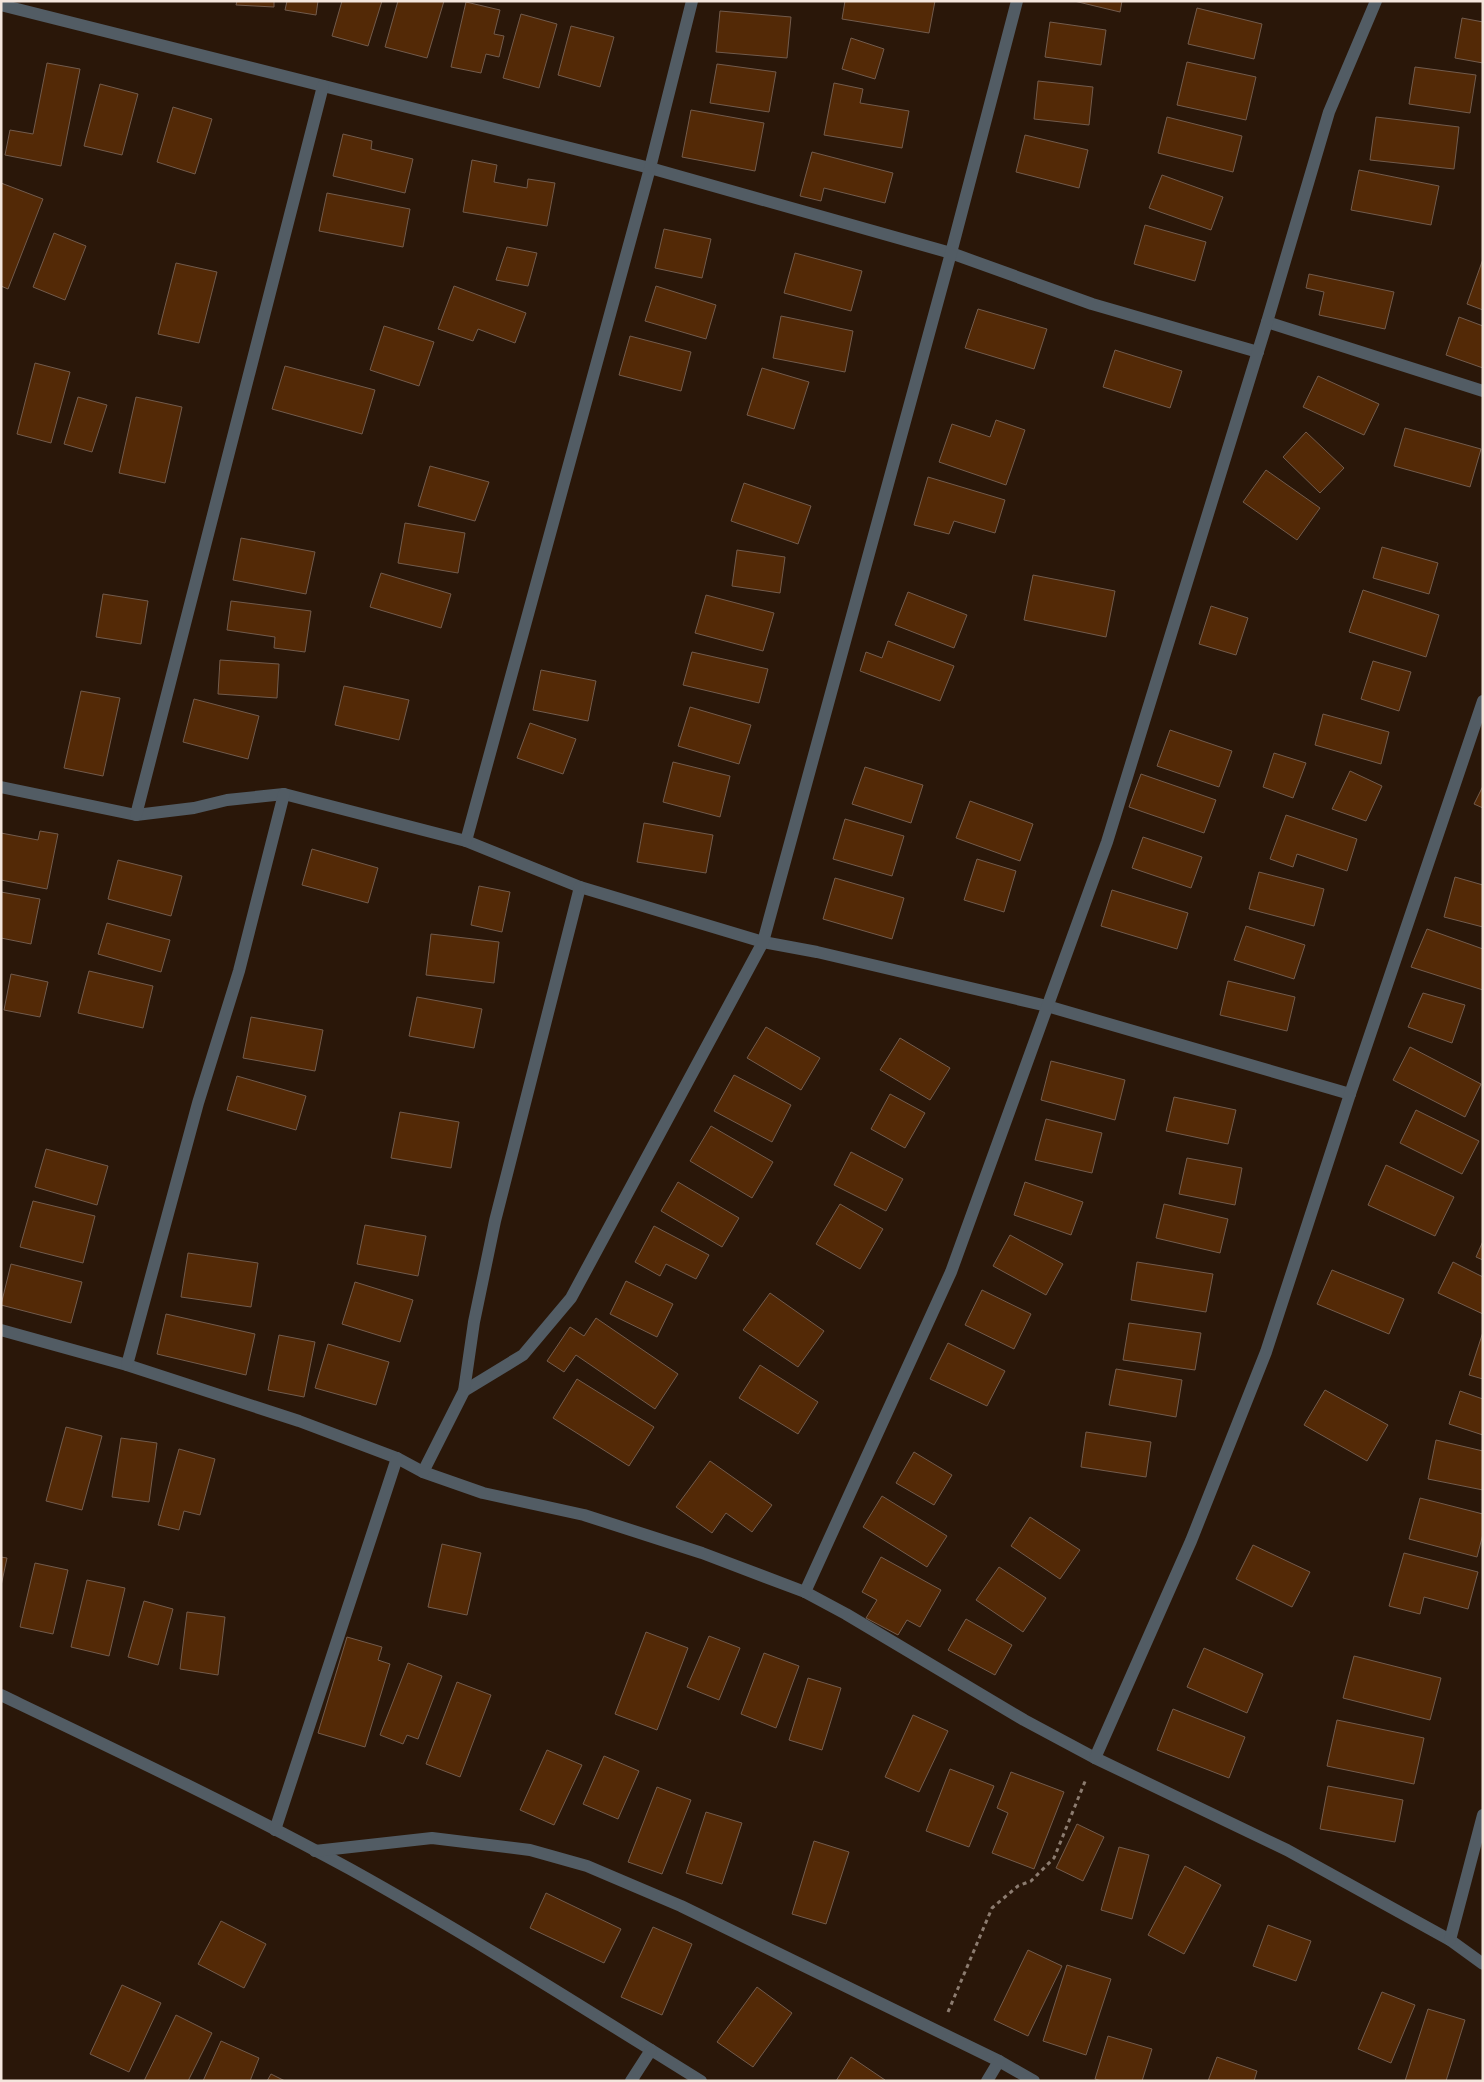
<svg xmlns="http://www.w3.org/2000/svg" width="1484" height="2082" font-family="'Source Sans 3',sans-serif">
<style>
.building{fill:#532906;stroke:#725b4c}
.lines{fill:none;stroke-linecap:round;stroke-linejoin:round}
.path{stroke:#8c7c70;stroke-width:3;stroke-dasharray:4 4;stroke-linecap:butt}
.minor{stroke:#525c64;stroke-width:12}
</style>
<rect width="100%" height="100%" fill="#2a1709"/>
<g class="building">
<path d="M237,1H274V7L236,5Z"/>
<path d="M287,1H318L316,15L285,10Z"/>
<path d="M342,1H382L368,46L332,36Z"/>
<path d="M398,1H444L427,58L385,47Z"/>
<path d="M845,1H935L929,33L842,19Z"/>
<path d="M1074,1H1122L1120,12Z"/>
<path d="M466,2L500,10L494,34L504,36L499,57L486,54L481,73L451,67Z"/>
<path d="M1197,8L1262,24L1254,59L1188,44Z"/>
<path d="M720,11L791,17L787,58L716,52Z"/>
<path d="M521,14L557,24L539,88L503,78Z"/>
<path d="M1462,18L1483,22V63L1455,58Z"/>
<path d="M1050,22L1106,30L1101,65L1045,57Z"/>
<path d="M571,26L614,37L600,87L558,75Z"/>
<path d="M851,38L884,49L875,79L842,69Z"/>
<path d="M1187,62L1256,77L1246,120L1177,105Z"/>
<path d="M47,63L80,69L61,166L5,155L10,130L33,134Z"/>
<path d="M717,64L776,72L769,112L710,103Z"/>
<path d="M1415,67L1476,75L1470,113L1409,104Z"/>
<path d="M1038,81L1093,87L1089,125L1034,119Z"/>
<path d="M834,83L863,89L860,103L909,111L902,148L824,135Z"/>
<path d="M100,84L138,94L122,155L84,146Z"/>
<path d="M173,107L212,119L195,174L157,162Z"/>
<path d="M691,110L764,123L755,171L682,157Z"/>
<path d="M1167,117L1242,136L1233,172L1158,153Z"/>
<path d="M1376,117L1459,127L1454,169L1370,160Z"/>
<path d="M343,134L372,141L371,149L413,159L405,193L333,176Z"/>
<path d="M1025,135L1088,150L1079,188L1016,172Z"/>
<path d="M812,152L893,173L885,203L824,188L821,201L800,196Z"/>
<path d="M472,160L497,165L494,182L527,188L528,179L555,183L547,226L463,212Z"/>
<path d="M1359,170L1439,186L1431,225L1351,210Z"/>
<path d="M1162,175L1223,197L1211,230L1149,208Z"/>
<path d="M1,183L43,199L8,289L1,286Z"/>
<path d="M327,193L410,209L403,247L319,231Z"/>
<path d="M1145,225L1206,242L1195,281L1134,264Z"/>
<path d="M664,229L711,239L702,278L655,268Z"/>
<path d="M54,233L86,246L65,300L33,287Z"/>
<path d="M507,247L537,253L528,286L496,280Z"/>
<path d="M795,253L862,271L851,311L784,293Z"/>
<path d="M1483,259V310L1467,304Z"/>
<path d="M176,263L217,272L199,343L158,334Z"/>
<path d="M1309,274L1394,292L1385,329L1319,315L1324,292L1306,288Z"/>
<path d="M454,286L526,313L515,343L478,329L473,341L438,329Z"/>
<path d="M656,286L716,305L706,339L645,321Z"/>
<path d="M978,309L1047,329L1034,369L965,348Z"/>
<path d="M781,316L853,331L845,372L773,358Z"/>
<path d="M1459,317L1483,326V368L1446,355Z"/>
<path d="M384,326L434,342L419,386L370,370Z"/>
<path d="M630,336L691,352L681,391L619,375Z"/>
<path d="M1115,350L1182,371L1170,408L1103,387Z"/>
<path d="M35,363L70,372L51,443L17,434Z"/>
<path d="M285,366L375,390L362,434L272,409Z"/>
<path d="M762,368L809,382L794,429L747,415Z"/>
<path d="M1318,376L1379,404L1364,435L1303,407Z"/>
<path d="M78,397L107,405L92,452L64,444Z"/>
<path d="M136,397L182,407L165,483L119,473Z"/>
<path d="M996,420L1025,430L1006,485L939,462L952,424L990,437Z"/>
<path d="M1405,428L1481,449L1470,487L1394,466Z"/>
<path d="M1306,432L1344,468L1320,493L1283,457Z"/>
<path d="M430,466L489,482L475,521L418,506Z"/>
<path d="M1266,470L1320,508L1297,540L1243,502Z"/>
<path d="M928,477L1005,500L995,533L954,521L949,534L914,525Z"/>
<path d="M744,483L811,506L798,544L731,521Z"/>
<path d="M405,523L465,533L458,573L398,563Z"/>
<path d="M241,538L315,552L306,594L233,580Z"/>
<path d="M1382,547L1438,563L1429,594L1373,578Z"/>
<path d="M737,550L785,557L780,593L732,586Z"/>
<path d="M381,573L451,594L441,628L370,607Z"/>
<path d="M1033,575L1115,591L1106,637L1024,620Z"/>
<path d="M1363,590L1439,615L1426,657L1349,632Z"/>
<path d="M908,592L967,615L954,648L895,625Z"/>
<path d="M103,594L148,601L141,644L96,637Z"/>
<path d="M706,595L774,613L763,651L695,633Z"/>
<path d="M231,601L311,611L305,652L274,648L275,637L227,630Z"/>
<path d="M1211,606L1248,618L1236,655L1199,644Z"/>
<path d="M888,641L954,666L940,701L860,671L866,652L882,658Z"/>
<path d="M692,652L768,669L759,703L683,685Z"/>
<path d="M220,660L279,664L277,698L218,694Z"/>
<path d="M1373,661L1411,672L1399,711L1361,699Z"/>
<path d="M541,670L596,681L588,721L533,710Z"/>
<path d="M344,686L409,700L399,740L335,725Z"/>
<path d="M81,691L120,698L103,776L64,768Z"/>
<path d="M194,699L259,716L248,759L183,742Z"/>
<path d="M690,707L751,725L739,764L678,746Z"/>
<path d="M1323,714L1389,732L1381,764L1315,745Z"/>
<path d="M530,723L576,739L563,774L517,758Z"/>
<path d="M1170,730L1232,751L1219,787L1157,766Z"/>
<path d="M1274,753L1306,763L1293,798L1263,787Z"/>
<path d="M673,762L730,776L720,817L663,802Z"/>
<path d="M865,767L923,785L911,823L852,804Z"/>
<path d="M1350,771L1382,786L1366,821L1332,809Z"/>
<path d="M1141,774L1216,800L1204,833L1129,807Z"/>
<path d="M1483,786V808L1474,804Z"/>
<path d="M970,801L1033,824L1020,861L956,838Z"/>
<path d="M1286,815L1357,839L1347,871L1297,854L1293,867L1270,859Z"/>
<path d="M845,819L904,836L892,876L833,859Z"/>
<path d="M644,823L713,835L706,873L637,862Z"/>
<path d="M40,831L58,834L47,889L1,880V833L38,840Z"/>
<path d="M1143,837L1202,857L1191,888L1132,868Z"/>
<path d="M312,849L378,868L368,903L302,885Z"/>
<path d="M977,859L1016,871L1004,912L964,900Z"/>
<path d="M118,860L182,876L171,916L108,899Z"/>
<path d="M1259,872L1324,889L1314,926L1249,909Z"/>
<path d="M1455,877L1483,885V927L1444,917Z"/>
<path d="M835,878L904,898L892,939L823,919Z"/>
<path d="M479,886L510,892L502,932L471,925Z"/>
<path d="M1112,890L1188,913L1177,949L1101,926Z"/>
<path d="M1,892L40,899L31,944L1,938Z"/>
<path d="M107,923L170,940L161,972L98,954Z"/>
<path d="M1246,926L1305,945L1294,979L1234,960Z"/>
<path d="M1427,929L1483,949V990L1411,967Z"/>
<path d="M431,934L499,942L494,983L426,975Z"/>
<path d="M89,971L153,986L143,1028L78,1013Z"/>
<path d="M11,974L48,982L40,1017L4,1010Z"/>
<path d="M1228,981L1295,997L1287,1031L1220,1015Z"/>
<path d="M1423,993L1465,1005L1452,1043L1408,1027Z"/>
<path d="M417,997L482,1009L474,1048L409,1036Z"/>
<path d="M251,1017L323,1030L315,1071L243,1058Z"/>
<path d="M766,1027L820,1058L801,1090L747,1058Z"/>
<path d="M900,1038L950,1068L930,1100L880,1070Z"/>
<path d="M1410,1047L1481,1084L1465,1117L1393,1080Z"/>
<path d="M1051,1061L1125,1080L1115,1120L1041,1100Z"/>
<path d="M734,1075L791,1105L772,1142L714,1111Z"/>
<path d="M237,1076L306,1096L296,1130L227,1110Z"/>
<path d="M890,1094L925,1113L905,1148L871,1129Z"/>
<path d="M1174,1097L1236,1110L1228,1144L1166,1131Z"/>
<path d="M1416,1110L1479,1141L1462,1174L1400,1143Z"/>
<path d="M400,1112L459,1122L451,1168L391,1158Z"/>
<path d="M1046,1119L1102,1133L1092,1173L1035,1160Z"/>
<path d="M711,1126L773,1162L752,1198L690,1161Z"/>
<path d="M46,1149L108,1166L97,1205L35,1187Z"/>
<path d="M851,1152L903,1179L886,1211L834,1185Z"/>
<path d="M1187,1158L1242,1168L1235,1205L1179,1194Z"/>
<path d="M1386,1165L1454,1197L1435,1236L1368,1205Z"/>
<path d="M678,1182L739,1218L722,1247L661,1211Z"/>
<path d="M1025,1182L1083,1202L1071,1235L1014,1215Z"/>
<path d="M33,1201L95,1216L83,1263L20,1247Z"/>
<path d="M840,1204L883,1229L860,1269L816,1244Z"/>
<path d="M1164,1204L1228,1219L1220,1253L1156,1238Z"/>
<path d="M365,1225L426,1236L418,1276L357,1264Z"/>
<path d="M654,1226L709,1255L696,1279L666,1264L660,1276L635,1262Z"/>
<path d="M1010,1235L1063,1264L1046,1295L993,1266Z"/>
<path d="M1483,1241V1260L1476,1257Z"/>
<path d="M188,1253L258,1263L251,1307L181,1297Z"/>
<path d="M1137,1262L1213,1274L1206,1312L1131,1300Z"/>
<path d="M1453,1262L1483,1277V1314L1438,1293Z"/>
<path d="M11,1264L82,1282L71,1323L1,1305Z"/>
<path d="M1332,1270L1404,1299L1389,1334L1317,1304Z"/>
<path d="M626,1281L673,1304L657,1337L610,1314Z"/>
<path d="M355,1282L413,1300L400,1342L342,1324Z"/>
<path d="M982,1290L1031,1314L1014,1349L965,1325Z"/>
<path d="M770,1293L824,1331L798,1367L743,1330Z"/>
<path d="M166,1314L255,1334L246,1375L157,1354Z"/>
<path d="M596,1318L678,1374L655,1409L576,1355L564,1372L547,1361L570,1327L584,1336Z"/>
<path d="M1129,1323L1201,1333L1195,1370L1123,1360Z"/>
<path d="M1483,1332V1379L1469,1375Z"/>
<path d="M279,1335L315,1342L304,1397L268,1390Z"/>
<path d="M948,1343L1005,1371L987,1406L930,1379Z"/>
<path d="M328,1344L389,1362L376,1405L315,1388Z"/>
<path d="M760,1365L818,1402L798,1434L739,1398Z"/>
<path d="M1116,1369L1182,1380L1176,1417L1109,1405Z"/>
<path d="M577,1379L654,1427L629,1466L553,1418Z"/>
<path d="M1325,1390L1388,1425L1367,1461L1304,1425Z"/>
<path d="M1460,1391L1483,1399V1435L1449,1424Z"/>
<path d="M66,1427L102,1436L82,1510L46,1501Z"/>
<path d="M1086,1432L1151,1442L1146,1477L1081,1467Z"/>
<path d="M121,1438L157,1443L149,1502L112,1497Z"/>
<path d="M1436,1440L1483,1451V1490L1428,1479Z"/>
<path d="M179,1449L215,1459L200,1515L184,1511L179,1530L158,1525Z"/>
<path d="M914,1452L952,1475L934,1505L896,1483Z"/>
<path d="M710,1461L772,1505L752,1532L726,1513L712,1533L676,1507Z"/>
<path d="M882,1496L947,1536L927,1567L863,1527Z"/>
<path d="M1420,1498L1483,1514V1534L1477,1557L1409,1539Z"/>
<path d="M1030,1517L1080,1550L1060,1579L1011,1546Z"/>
<path d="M442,1544L481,1553L467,1615L428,1607Z"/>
<path d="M1253,1545L1310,1572L1292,1607L1236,1579Z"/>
<path d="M1404,1553L1478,1572L1468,1609L1424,1597L1420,1614L1389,1606Z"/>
<path d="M1,1557L7,1558L1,1586Z"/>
<path d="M881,1557L941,1590L920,1627L907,1620L898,1635L866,1618L877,1600L862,1592Z"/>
<path d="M35,1563L68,1570L53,1634L20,1627Z"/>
<path d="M999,1567L1046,1598L1023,1632L976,1600Z"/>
<path d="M87,1580L125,1588L109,1656L71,1647Z"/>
<path d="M144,1601L173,1609L158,1665L128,1657Z"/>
<path d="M187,1612L225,1617L218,1675L180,1669Z"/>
<path d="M966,1619L1012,1645L995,1675L948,1650Z"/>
<path d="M646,1632L688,1648L657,1730L615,1714Z"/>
<path d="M709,1636L740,1648L719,1700L687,1687Z"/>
<path d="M347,1637L382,1647L378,1660L390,1664L365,1747L318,1733Z"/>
<path d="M1204,1648L1263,1674L1247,1713L1187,1687Z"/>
<path d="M764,1653L799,1666L776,1728L741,1714Z"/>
<path d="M1354,1656L1441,1678L1430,1720L1343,1698Z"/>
<path d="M408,1663L442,1676L418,1739L407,1735L403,1744L380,1735Z"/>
<path d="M808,1678L841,1688L822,1750L789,1740Z"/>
<path d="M457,1682L491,1695L460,1777L426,1764Z"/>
<path d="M1173,1709L1245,1737L1229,1778L1157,1750Z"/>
<path d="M913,1715L948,1731L919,1792L885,1777Z"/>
<path d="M1337,1720L1424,1738L1414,1784L1327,1766Z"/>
<path d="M547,1750L582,1765L554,1825L520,1810Z"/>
<path d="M604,1756L639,1771L618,1819L583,1804Z"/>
<path d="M950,1769L994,1786L969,1847L926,1831Z"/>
<path d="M1011,1772L1064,1792L1034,1869L992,1853L1008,1813L997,1808Z"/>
<path d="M1328,1786L1403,1800L1395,1842L1320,1829Z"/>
<path d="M657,1787L691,1800L662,1874L628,1862Z"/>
<path d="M706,1812L742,1823L722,1884L686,1873Z"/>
<path d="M1077,1824L1104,1837L1083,1881L1056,1868Z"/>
<path d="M814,1841L849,1852L826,1924L792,1914Z"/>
<path d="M1119,1847L1149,1855L1132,1919L1101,1910Z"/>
<path d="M1185,1866L1221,1885L1184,1954L1148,1935Z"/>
<path d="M546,1893L621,1929L604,1963L530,1928Z"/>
<path d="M221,1921L266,1944L244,1988L198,1964Z"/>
<path d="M1268,1925L1311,1941L1296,1981L1253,1966Z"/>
<path d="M653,1927L692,1944L662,2015L621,1997Z"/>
<path d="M1028,1950L1062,1966L1028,2036L994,2020Z"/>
<path d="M1067,1965L1111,1979L1086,2055L1043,2041Z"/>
<path d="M122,1985L161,2003L129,2072L90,2054Z"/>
<path d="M757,1987L792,2013L753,2067L717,2042Z"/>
<path d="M1382,1992L1415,2005L1391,2063L1358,2049Z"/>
<path d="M1428,2009L1465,2020L1446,2081H1405Z"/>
<path d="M176,2015L212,2033L188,2081H144Z"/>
<path d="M1108,2036L1152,2049L1142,2081H1102L1095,2079Z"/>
<path d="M221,2041L259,2058L250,2081H203Z"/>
<path d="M851,2057L885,2080L884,2081H836Z"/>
<path d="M1217,2057L1257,2071L1254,2081H1208Z"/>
<path d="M271,2074L285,2081H267Z"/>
</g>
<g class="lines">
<path class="path" d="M948,2012L992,1908L1018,1886L1031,1881L1054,1858L1086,1779"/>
<g class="minor">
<path d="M1,5L650,168L951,253L1092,304L1258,352"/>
<path d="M1267,322L1483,391"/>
<path d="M1,787L136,815L194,808L227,800L284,794L466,841L580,887L763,942L817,952L1047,1006L1350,1094"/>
<path d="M136,815L323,86"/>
<path d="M466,841L650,168L692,1"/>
<path d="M1,1330L127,1365L299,1421L397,1458L423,1472L483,1493L584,1515L702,1553L805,1592L846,1614L1024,1720L1095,1758L1287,1850L1450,1940L1483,1964"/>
<path d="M127,1365L198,1103L239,971L284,794"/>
<path d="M464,1391L523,1355L571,1298L763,942L951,253L1017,1"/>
<path d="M423,1472L464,1391L474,1322L495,1221L580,887"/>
<path d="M805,1592L951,1272L1107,842L1267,322L1329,112L1376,1"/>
<path d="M1,1695C118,1751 236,1807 350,1869C469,1935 585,2009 701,2081"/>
<path d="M1095,1758L1191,1541L1266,1352L1350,1094L1483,701"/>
<path d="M275,1830L397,1458"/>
<path d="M315,1851L432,1838L530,1850L587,1866L681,1906L999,2061L1034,2081"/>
<path d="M1450,1940L1483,1815"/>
<path d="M631,2081L651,2050"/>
<path d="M987,2081L999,2061"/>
</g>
</g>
<rect width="1484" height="2082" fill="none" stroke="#f4e6dd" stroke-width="5"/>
</svg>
